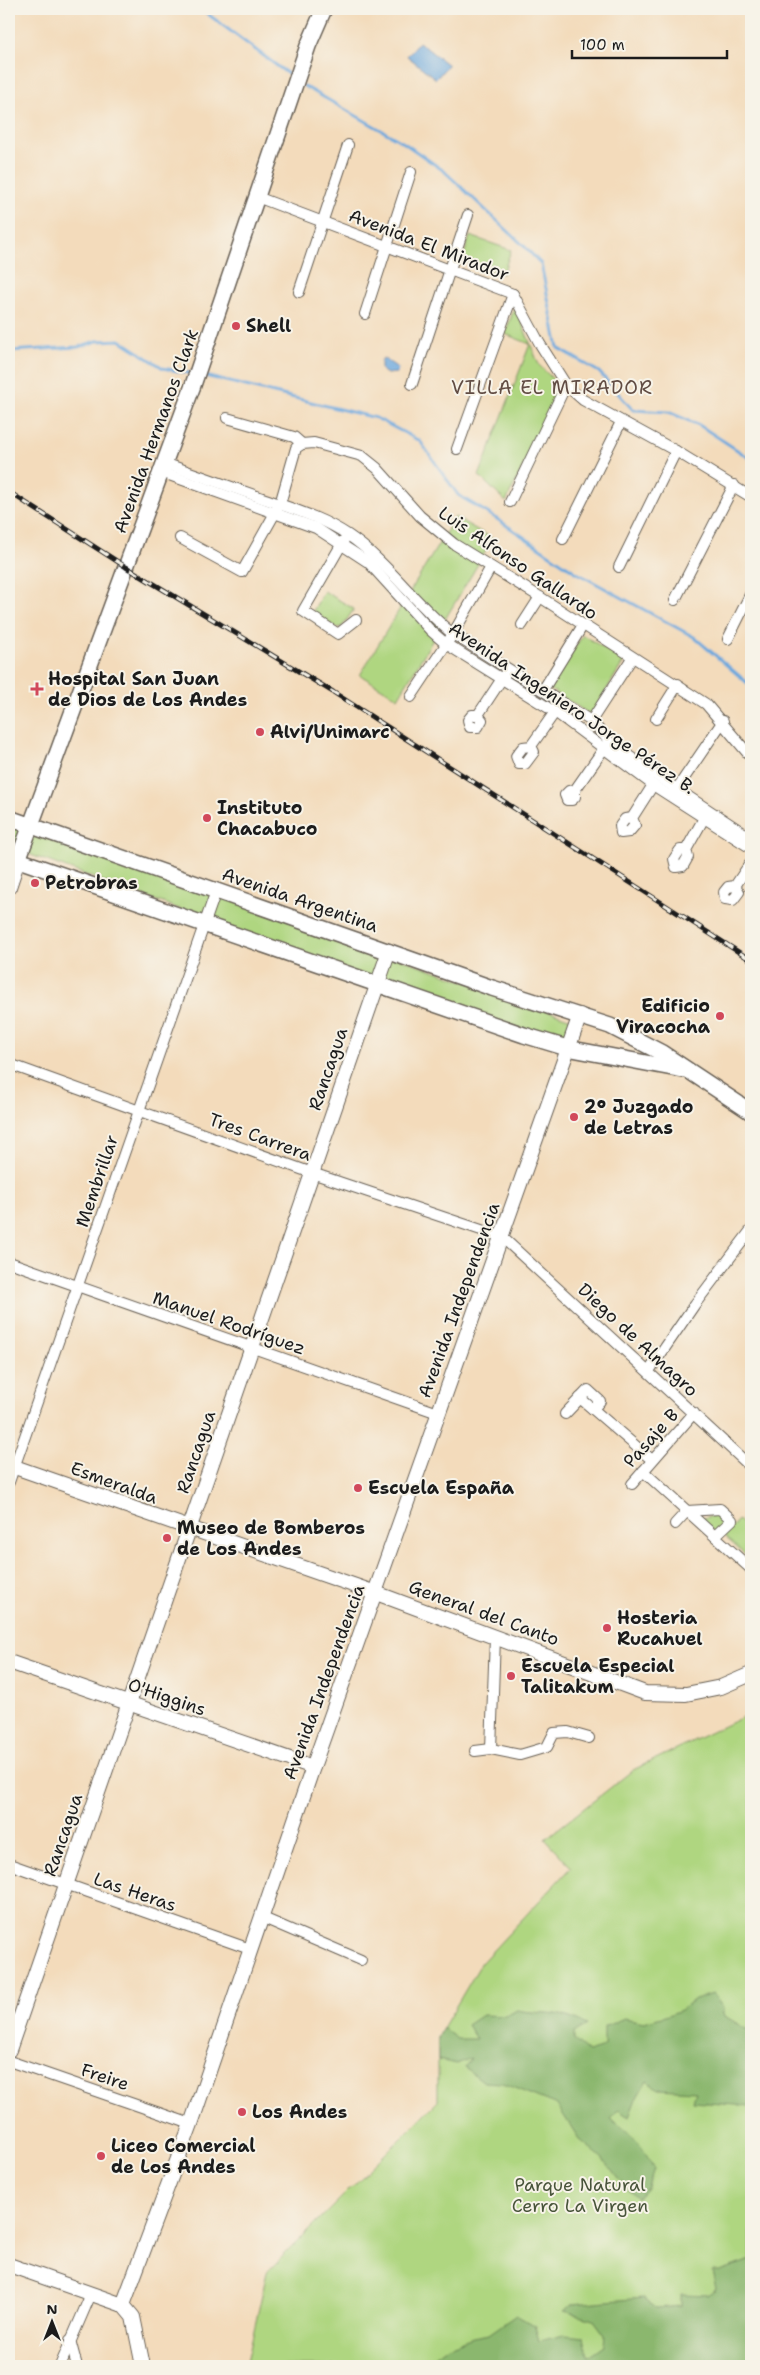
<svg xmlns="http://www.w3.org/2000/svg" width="760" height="2375" font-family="'Shantell Sans',sans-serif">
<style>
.green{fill:#afd680;stroke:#66794e}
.forest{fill:#8bb76e;stroke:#546a45}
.water{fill:#6da8dd;stroke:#44627c}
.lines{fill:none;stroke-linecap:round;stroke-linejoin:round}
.stream{stroke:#6da8dd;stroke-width:3}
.street-casing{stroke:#675f54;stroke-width:12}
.secondary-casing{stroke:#675f54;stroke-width:16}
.primary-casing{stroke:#675f54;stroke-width:18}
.street{stroke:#fff;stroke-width:10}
.secondary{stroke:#fff;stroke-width:14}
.primary{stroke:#fff;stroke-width:15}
.rail-casing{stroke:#1c1c1c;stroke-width:5}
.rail{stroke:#f7f3e8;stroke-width:3;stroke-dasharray:9;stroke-linecap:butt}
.poi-dot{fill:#d1495b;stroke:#f7f3e8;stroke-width:2}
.labels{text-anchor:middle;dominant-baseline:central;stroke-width:4;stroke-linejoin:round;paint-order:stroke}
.street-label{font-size:18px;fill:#1c1c1c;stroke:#f7f3e8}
.poi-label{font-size:18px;font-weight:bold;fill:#1c1c1c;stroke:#f7f3e8;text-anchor:start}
.park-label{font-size:18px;fill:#48543a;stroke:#f7f3e8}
.neighbourhood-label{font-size:19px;letter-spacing:1px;fill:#614c43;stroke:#f7f3e8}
</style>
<rect width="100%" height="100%" fill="#f7f3e8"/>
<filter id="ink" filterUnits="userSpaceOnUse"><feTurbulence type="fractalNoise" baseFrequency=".02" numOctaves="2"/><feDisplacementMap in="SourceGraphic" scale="10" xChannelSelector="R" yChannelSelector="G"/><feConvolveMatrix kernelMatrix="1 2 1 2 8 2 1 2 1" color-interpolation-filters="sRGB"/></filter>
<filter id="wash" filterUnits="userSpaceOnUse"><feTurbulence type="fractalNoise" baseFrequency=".0096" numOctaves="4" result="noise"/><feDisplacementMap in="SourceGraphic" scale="20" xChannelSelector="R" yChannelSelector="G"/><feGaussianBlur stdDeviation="1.12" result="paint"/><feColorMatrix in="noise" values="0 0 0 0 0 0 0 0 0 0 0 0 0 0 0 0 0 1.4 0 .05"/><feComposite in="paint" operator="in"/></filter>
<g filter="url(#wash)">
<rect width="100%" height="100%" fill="#f3dbbb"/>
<g class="green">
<path d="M470,236L511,250L503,274L462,261Z"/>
<path d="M515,306L539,365L561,387L506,502L479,476L530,344L505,334Z"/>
<path d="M455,517L493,539L398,698L360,675Z"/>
<path d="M324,591L354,609L342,627L336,628L313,611Z"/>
<path d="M583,635L624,661L591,715L548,688Z"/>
<path d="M9,820L571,1019L565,1045L520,1033L9,847Z"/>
<path d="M718,1514L726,1521L715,1533L700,1519Z"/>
<path d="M738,1520L751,1532V1560L724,1536Z"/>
<path d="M751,1713V2366H246L267,2272L438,2101V2038L443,2028L482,1962L571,1867L545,1839L633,1770Z"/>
</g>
<g class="forest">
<path d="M713,1994L723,2008V2015L751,2032V2106L693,2102L696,2091L658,2089L647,2080L636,2099L629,2117L618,2110L610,2119C630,2130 644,2149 654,2169L648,2187L638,2198L618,2179L602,2158L579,2139L557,2105L502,2083L484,2082L465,2067L471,2058L457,2064L438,2060V2038L443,2028L457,2039H476L467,2025L482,2015L506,2016L517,2010C530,2013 544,2012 557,2014C567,2016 577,2021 587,2025L574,2033V2040L588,2052L604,2047V2027L624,2018L644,2022L665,2016L681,2010L695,1999Z"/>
<path d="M751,2260V2366H422L448,2346L473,2337L489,2334L516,2315L535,2326L539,2341L564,2335L584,2337L588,2356L604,2345L605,2335L593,2319L564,2311L572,2304L644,2298L657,2308L681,2306V2294L707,2295L716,2289L712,2271H719Z"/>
</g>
<g class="water">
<path d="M419,42L448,65L436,79L407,56Z"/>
<path d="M383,358L398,368L397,373L387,374L381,370V361Z"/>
</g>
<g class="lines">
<g class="stream">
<path d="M201,9L288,74"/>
<path d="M304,86L404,143L444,171L525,247L541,264L558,348L599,372L633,410L668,412L699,425L751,459"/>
<path d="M9,351L78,347L97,341L120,340L163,368L193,374"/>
<path d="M201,375L376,418L420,441L458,495L494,517L577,573L694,637L751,686"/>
</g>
</g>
</g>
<g filter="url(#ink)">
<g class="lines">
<defs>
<g id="street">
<path d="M257,197L513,294L540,344L566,385L583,400L676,451L751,497"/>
<path d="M299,292L348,145"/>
<path d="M365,314L411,172"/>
<path d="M412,384L468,215"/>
<path d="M227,418L294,437L302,444"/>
<path d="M457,449L513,294"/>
<path d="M164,463C198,475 231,487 265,499C293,509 323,518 348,535C388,562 415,604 453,634L591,721L611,743L654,774L751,838"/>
<path d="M161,472L316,528L368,562L430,630L446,644L555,712L653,785L751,848"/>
<path d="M510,502L566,385"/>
<path d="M180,538L242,572L280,504L296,448L302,444L314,443L362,456L377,468L420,516L454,544L540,597L706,704L751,757"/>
<path d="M563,539L621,422"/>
<path d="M344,540L303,611L338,634L356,620"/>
<path d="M619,567L676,451"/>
<path d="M675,600L734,485"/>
<path d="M522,625L540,597"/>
<path d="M728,639L751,593"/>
<path d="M543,690L583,625"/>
<path d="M411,697L453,634L491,567"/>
<path d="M478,715L482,720L478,727H470L468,720L472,715H478L505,674"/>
<path d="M656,719L678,684"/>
<path d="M591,721L632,658"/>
<path d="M531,746L534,752L525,764H519L516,756L523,747L531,746L555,712"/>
<path d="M575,790V797L572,800H567L565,795L569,791L575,790L607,744"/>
<path d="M674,793L723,721"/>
<path d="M632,818L635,825L629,832L621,833L620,826L625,819L632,818L653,785"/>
<path d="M686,850L688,857L683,866L676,867L674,859L680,850H686L704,818"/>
<path d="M735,886L739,892L733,900L725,899L724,892L728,887L735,886L751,862"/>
<path d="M9,1064L312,1173L502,1237L751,1467"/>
<path d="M9,1262L438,1413"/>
<path d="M649,1371L695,1304L751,1230"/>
<path d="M580,1398L652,1460"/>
<path d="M565,1414L588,1390L600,1401L593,1409"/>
<path d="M643,1471L751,1569"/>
<path d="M9,1482L216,891"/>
<path d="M632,1484L694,1413"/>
<path d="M675,1524L687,1511L720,1509L732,1520L715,1536"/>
<path d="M495,1637L491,1749L520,1755L547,1747L554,1733L568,1732L589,1738"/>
<path d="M475,1751L491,1749"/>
<path d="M9,1864L250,1949"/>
<path d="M261,1917L361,1960"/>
<path d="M9,2061L191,2124"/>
<path d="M70,2340L77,2366"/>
<path d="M60,2366L91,2294"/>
</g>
<g id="secondary">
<path d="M9,887L18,860"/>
<path d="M9,1465L376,1593L645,1693L686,1694L721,1687L751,1674"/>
<path d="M9,1662L313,1767"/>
<path d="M9,2050L389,951"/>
<path d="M9,2265L123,2305"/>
<path d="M123,2305L191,2124L313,1767L580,1015"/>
<path d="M123,2305L133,2317L143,2366"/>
</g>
<g id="primary">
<path d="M9,818L492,988L610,1026L662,1053L751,1112"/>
<path d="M10,857L524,1035L567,1048L683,1070"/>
<path d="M18,860L192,388L308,46L324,9"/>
</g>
</defs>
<use href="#street" class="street-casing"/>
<use href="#secondary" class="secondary-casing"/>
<use href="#primary" class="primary-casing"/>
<use href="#street" class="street"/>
<use href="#secondary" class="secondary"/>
<use href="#primary" class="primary"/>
<defs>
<path id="rail" d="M9,492L126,567L333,692L751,960"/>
</defs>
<use href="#rail" class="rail-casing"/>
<use href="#rail" class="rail"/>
</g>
</g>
<g class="poi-dot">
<circle cx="236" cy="326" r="5"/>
<path d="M34.5 681.5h5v5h5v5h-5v5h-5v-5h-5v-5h5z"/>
<circle cx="260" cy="732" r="5"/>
<circle cx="207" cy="818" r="5"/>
<circle cx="35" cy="883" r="5"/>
<circle cx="720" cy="1016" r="5"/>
<circle cx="574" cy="1117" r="5"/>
<circle cx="358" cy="1488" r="5"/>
<circle cx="167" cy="1538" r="5"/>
<circle cx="607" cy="1628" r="5"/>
<circle cx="511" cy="1676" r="5"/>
<circle cx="242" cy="2112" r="5"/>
<circle cx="101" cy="2156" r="5"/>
</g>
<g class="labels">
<g class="street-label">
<text transform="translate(429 245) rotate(21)">Avenida El Mirador</text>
<text transform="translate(156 431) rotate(-70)">Avenida Hermanos Clark</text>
<text transform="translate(518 563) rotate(34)">Luis Alfonso Gallardo</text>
<text transform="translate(572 708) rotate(34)">Avenida Ingeniero Jorge Pérez B.</text>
<text transform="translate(300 900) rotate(19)">Avenida Argentina</text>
<text transform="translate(328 1069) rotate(-71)">Rancagua</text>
<text transform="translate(260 1137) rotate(20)">Tres Carrera</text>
<text transform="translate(97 1181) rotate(-71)">Membrillar</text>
<text transform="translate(459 1300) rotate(-70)">Avenida Independencia</text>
<text transform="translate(229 1323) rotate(19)">Manuel Rodríguez</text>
<text transform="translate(638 1340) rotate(43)">Diego de Almagro</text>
<text transform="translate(651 1438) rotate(-48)">Pasaje B</text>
<text transform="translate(196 1452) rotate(-71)">Rancagua</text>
<text transform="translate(114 1483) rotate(20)">Esmeralda</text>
<text transform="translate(484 1613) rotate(20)">General del Canto</text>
<text transform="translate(324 1682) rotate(-70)">Avenida Independencia</text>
<text transform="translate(167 1697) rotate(19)">O'Higgins</text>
<text transform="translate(63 1835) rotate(-71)">Rancagua</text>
<text transform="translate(135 1892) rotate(19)">Las Heras</text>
<text transform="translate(105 2077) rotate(19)">Freire</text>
</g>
<g class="poi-label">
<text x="246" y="326">Shell</text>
<text x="48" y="679">Hospital San Juan<tspan x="48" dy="21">de Dios de Los Andes</tspan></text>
<text x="270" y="732">Alvi/Unimarc</text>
<text x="217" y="808">Instituto<tspan x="217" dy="21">Chacabuco</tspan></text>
<text x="45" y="883">Petrobras</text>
<text x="710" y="1006" text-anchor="end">Edificio<tspan x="710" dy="21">Viracocha</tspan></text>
<text x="584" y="1107">2º Juzgado<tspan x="584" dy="21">de Letras</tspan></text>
<text x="368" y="1488">Escuela España</text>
<text x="177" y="1528">Museo de Bomberos<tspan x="177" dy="21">de Los Andes</tspan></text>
<text x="617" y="1618">Hosteria<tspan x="617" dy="21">Rucahuel</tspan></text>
<text x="521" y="1666">Escuela Especial<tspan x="521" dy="21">Talitakum</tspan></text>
<text x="252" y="2112">Los Andes</text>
<text x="111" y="2146">Liceo Comercial<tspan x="111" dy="21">de Los Andes</tspan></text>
</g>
<g class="park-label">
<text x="580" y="2185">Parque Natural<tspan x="580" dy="21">Cerro La Virgen</tspan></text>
</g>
<g class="neighbourhood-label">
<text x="552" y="387">VILLA EL MIRADOR</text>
</g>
</g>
<rect width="760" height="2375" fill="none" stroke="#f7f3e8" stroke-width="30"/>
<g transform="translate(52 2322)" stroke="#f7f3e8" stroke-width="4" paint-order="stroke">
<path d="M0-4L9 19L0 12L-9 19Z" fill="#1c1c1c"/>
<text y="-8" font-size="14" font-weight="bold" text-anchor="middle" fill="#1c1c1c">N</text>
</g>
<path d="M572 50v8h155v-8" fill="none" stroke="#1c1c1c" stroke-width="2.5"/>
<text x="580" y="50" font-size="15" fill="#1c1c1c" stroke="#f7f3e8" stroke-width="4" paint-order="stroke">100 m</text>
</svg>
